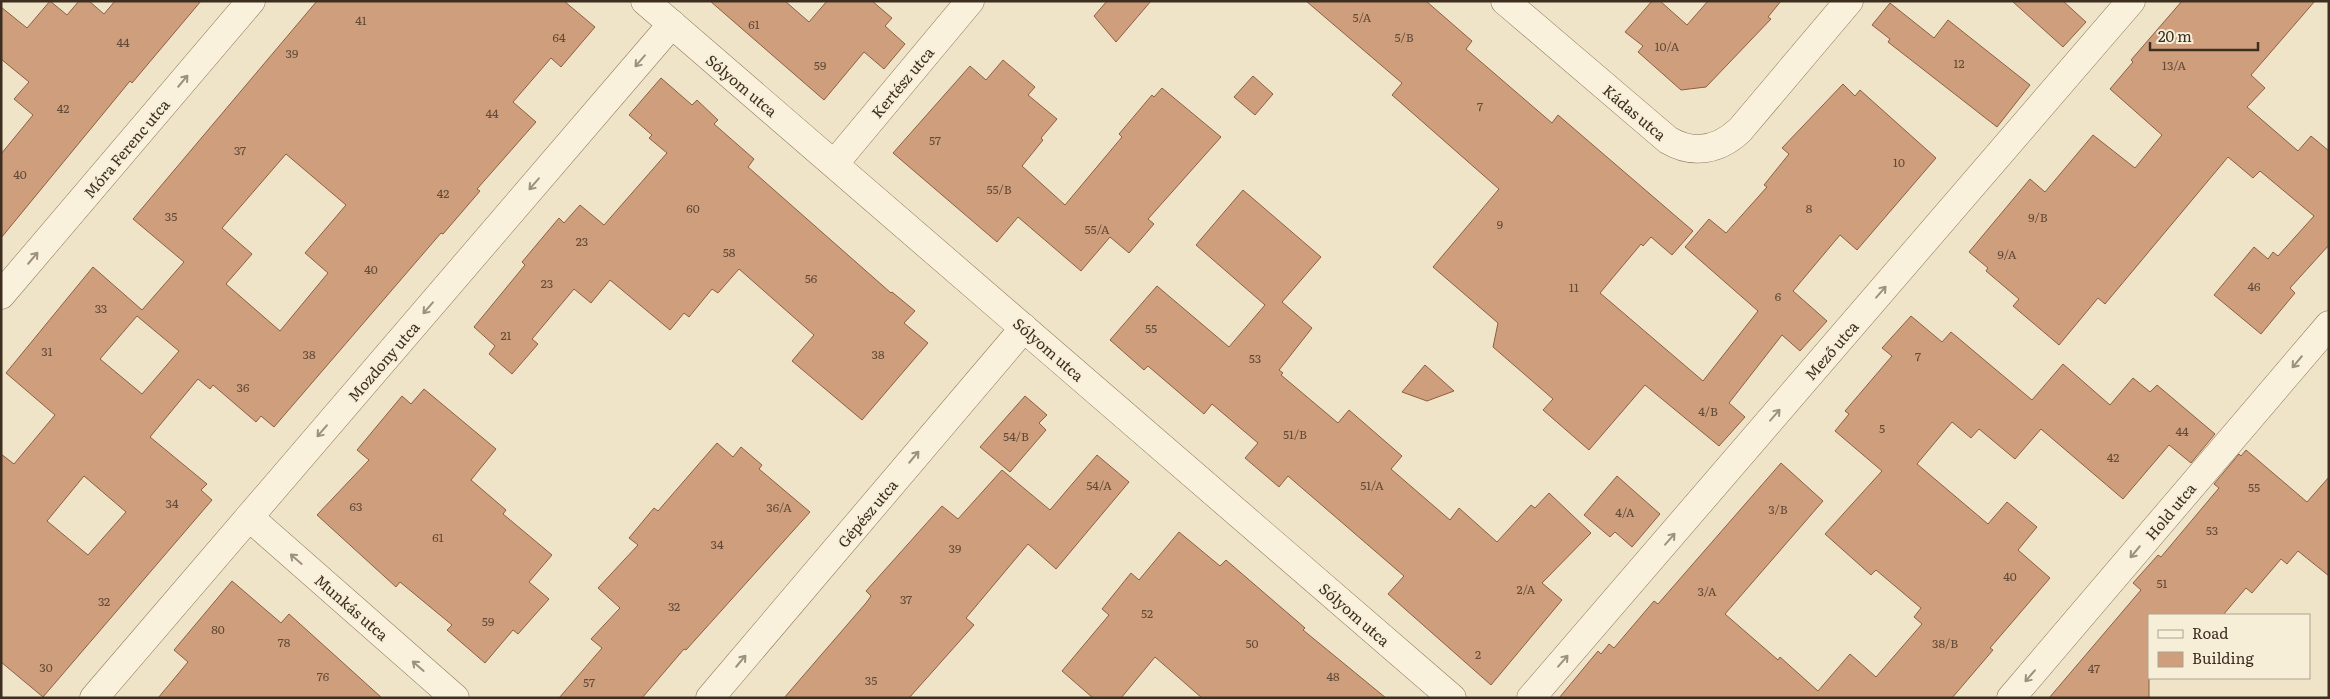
<svg xmlns="http://www.w3.org/2000/svg" width="2330" height="699" font-family="Literata,serif">
<style>
.building{fill:#cf9f7d;stroke:#8d5f41;fill-rule:evenodd}
.lines{fill:none;stroke-linecap:round;stroke-linejoin:round}
.minor-casing{stroke:#8d765c;stroke-width:29}
.minor{stroke:#faf1dc;stroke-width:28}
.oneway{stroke:#9c907e}
.labels{text-anchor:middle;dominant-baseline:central;stroke-width:4;stroke-linejoin:round;paint-order:stroke}
.number-label{font-size:12px;fill:#624a37}
.street-label{font-size:15px;fill:#3d2e20;stroke:#f7eed8}
</style>
<rect width="100%" height="100%" fill="#f0e4c8"/>
<g class="building">
<path d="M50,1L67,15L79,1H89L104,14L115,1H201L132,83L130,81L1,238V154L33,115L14,99L29,82L1,59V7L27,28Z"/>
<path d="M317,1H564L595,27L561,67L551,58L513,102L536,122L477,189L480,191L443,234L441,233L274,427L261,416L256,422L213,385L210,389L198,379L150,437L207,484L201,490L212,500L43,697L1,662V454L14,464L55,415L6,373L93,267L142,310L184,262L133,219ZM286,154L346,205L305,253L328,273L280,331L226,284L252,254L222,228ZM137,316L179,351L142,394L100,359ZM84,476L126,512L88,555L47,521Z"/>
<path d="M710,1H785L809,22L827,1H872L892,18L885,26L905,44L884,69L864,52L824,100Z"/>
<path d="M1107,1H1151L1116,42L1094,16Z"/>
<path d="M1306,1H1426L1472,41L1466,49L1552,123L1558,115L1693,231L1672,255L1651,237L1643,246L1641,244L1600,293L1703,381L1758,311L1685,247L1709,219L1726,233L1767,187L1764,185L1789,154L1782,148L1843,84L1855,96L1860,90L1936,158L1857,250L1840,235L1793,291L1827,321L1800,351L1782,335L1729,403L1745,417L1719,446L1645,385L1589,450L1543,410L1553,399L1493,347L1498,323L1433,267L1499,189L1392,95L1402,83Z"/>
<path d="M1652,1H1660L1687,25L1708,1H1781L1768,17L1771,19L1706,87L1681,90L1638,52L1643,46L1625,32Z"/>
<path d="M2012,1H2063L2086,22L2063,47Z"/>
<path d="M2182,1H2315L2251,75L2265,88L2247,107L2298,151L2311,136L2329,151V245L2290,288L2295,293L2261,334L2214,295L2254,247L2268,259L2273,252L2278,256L2314,216L2260,171L2253,178L2228,157L2105,304L2098,298L2059,345L2013,306L2019,299L1986,271L1988,268L1969,252L2030,179L2045,192L2093,135L2135,168L2162,135L2110,89L2133,62L2131,60Z"/>
<path d="M1890,3L1934,38L1948,20L2030,85L1997,127L1888,42L1890,39L1872,25Z"/>
<path d="M1003,60L1035,87L1028,95L1057,119L1041,138L1043,140L1022,166L1065,205L1122,137L1119,134L1152,95L1154,97L1162,88L1221,137L1148,219L1154,224L1129,253L1110,237L1081,271L1018,217L997,242L893,153L970,66L986,80Z"/>
<path d="M1253,76L1273,94L1255,115L1234,97Z"/>
<path d="M661,78L692,105L697,100L718,120L714,124L754,159L748,167L891,293L892,292L915,311L904,323L928,343L862,420L792,361L814,335L739,269L718,293L712,289L689,317L684,313L670,330L610,280L591,303L574,289L532,339L538,344L512,374L489,354L495,346L474,327L525,265L522,262L559,218L564,223L580,205L604,225L667,153L649,138L652,135L629,115Z"/>
<path d="M1243,190L1321,257L1282,302L1312,328L1279,370L1283,373L1281,375L1338,423L1349,410L1402,456L1391,469L1450,520L1459,508L1497,542L1531,505L1535,508L1549,493L1591,533L1542,583L1562,600L1491,685L1388,594L1404,576L1288,476L1279,487L1245,458L1258,443L1212,404L1204,414L1148,366L1144,370L1110,340L1157,286L1229,347L1265,305L1196,245Z"/>
<path d="M1911,316L1942,342L1951,332L2032,400L2063,364L2110,405L2133,378L2150,392L2157,385L2215,434L2191,463L2169,445L2123,499L2041,429L2015,459L1979,429L1971,438L1952,422L1917,464L1988,524L2007,502L2037,527L2018,550L2050,578L1990,648L1993,650L1952,698H1559L1598,651L1601,654L1609,644L1614,648L1654,601L1658,604L1781,463L1823,501L1725,614L1778,660L1780,657L1818,691L1850,654L1876,677L1922,624L1914,617L1921,608L1876,570L1871,575L1825,534L1882,471L1835,431L1849,414L1845,411L1892,356L1882,348Z"/>
<path d="M1425,365L1454,391L1427,401L1402,392Z"/>
<path d="M424,389L496,449L471,480L506,510L503,514L552,555L529,582L549,599L518,634L513,630L485,663L447,630L452,625L400,582L396,587L317,515L369,460L357,450L402,396L411,404Z"/>
<path d="M1025,396L1047,415L1039,423L1046,430L1010,472L980,447Z"/>
<path d="M717,443L733,457L741,447L762,465L759,469L810,512L686,650L684,649L642,698H559L602,648L591,639L620,608L598,588L638,545L629,538L654,508L658,511Z"/>
<path d="M2246,450L2307,502L2329,477V576L2298,551L2287,564L2281,559L2252,593L2246,588L2223,615H2149V698H2049L2141,590L2133,583L2158,555L2161,557L2219,488L2214,484L2239,454L2241,456Z"/>
<path d="M1097,455L1129,482L1056,569L1028,544L966,618L974,625L909,698H784L866,603L871,596L866,591L942,506L958,519L1002,470L1050,510Z"/>
<path d="M1617,476L1660,514L1632,547L1615,532L1610,537L1584,515Z"/>
<path d="M1179,532L1220,566L1226,560L1305,628L1303,630L1386,698H1202L1155,657L1121,698H1093L1062,671L1109,615L1102,609L1131,573L1139,580Z"/>
<path d="M232,581L281,623L289,614L382,698H158L188,662L174,650Z"/>
</g>
<g class="lines">
<defs>
<g id="minor">
<path d="M645,1L1452,698"/>
<path d="M1505,1L1668,140C1693,155 1719,150 1740,130L1849,1"/>
<path d="M835,163L970,1"/>
<path d="M1,295L251,1"/>
<path d="M249,517L455,698"/>
<path d="M94,698L672,24"/>
<path d="M710,698L1024,328"/>
<path d="M1531,698L2131,1"/>
<path d="M2011,698L2329,325"/>
</g>
</defs>
<use href="#minor" class="minor-casing"/>
<use href="#minor" class="minor"/>
</g>
<defs><path id="oneway-shaft" d="M-6 0H5M1.5-3L5.5 0L1.5 3" fill="none" stroke-width="1.6" stroke-linecap="round" stroke-linejoin="round" transform="scale(1.25)"/></defs>
<g class="oneway">
<use href="#oneway-shaft" transform="translate(640 61) rotate(131)"/>
<use href="#oneway-shaft" transform="translate(183 81) rotate(-50)"/>
<use href="#oneway-shaft" transform="translate(534 184) rotate(131)"/>
<use href="#oneway-shaft" transform="translate(33 258) rotate(-50)"/>
<use href="#oneway-shaft" transform="translate(1881 292) rotate(-49)"/>
<use href="#oneway-shaft" transform="translate(428 308) rotate(131)"/>
<use href="#oneway-shaft" transform="translate(2297 362) rotate(130)"/>
<use href="#oneway-shaft" transform="translate(1775 415) rotate(-49)"/>
<use href="#oneway-shaft" transform="translate(322 431) rotate(131)"/>
<use href="#oneway-shaft" transform="translate(914 457) rotate(-50)"/>
<use href="#oneway-shaft" transform="translate(1670 539) rotate(-49)"/>
<use href="#oneway-shaft" transform="translate(2135 552) rotate(130)"/>
<use href="#oneway-shaft" transform="translate(296 559) rotate(-139)"/>
<use href="#oneway-shaft" transform="translate(741 661) rotate(-50)"/>
<use href="#oneway-shaft" transform="translate(1563 661) rotate(-49)"/>
<use href="#oneway-shaft" transform="translate(418 666) rotate(-139)"/>
<use href="#oneway-shaft" transform="translate(2030 676) rotate(131)"/>
</g>
<g class="labels">
<g class="number-label">
<text x="1362" y="17">5/A</text>
<text x="361" y="20">41</text>
<text x="754" y="24">61</text>
<text x="559" y="37">64</text>
<text x="1404" y="37">5/B</text>
<text x="123" y="42">44</text>
<text x="1667" y="46">10/A</text>
<text x="292" y="53">39</text>
<text x="1959" y="63">12</text>
<text x="820" y="65">59</text>
<text x="2174" y="65">13/A</text>
<text x="1480" y="106">7</text>
<text x="63" y="108">42</text>
<text x="492" y="113">44</text>
<text x="935" y="140">57</text>
<text x="240" y="150">37</text>
<text x="1899" y="162">10</text>
<text x="20" y="174">40</text>
<text x="999" y="189">55/B</text>
<text x="443" y="193">42</text>
<text x="693" y="208">60</text>
<text x="1809" y="208">8</text>
<text x="171" y="216">35</text>
<text x="2038" y="217">9/B</text>
<text x="1500" y="224">9</text>
<text x="1097" y="229">55/A</text>
<text x="582" y="241">23</text>
<text x="729" y="252">58</text>
<text x="2007" y="254">9/A</text>
<text x="371" y="269">40</text>
<text x="811" y="278">56</text>
<text x="547" y="283">23</text>
<text x="2254" y="286">46</text>
<text x="1574" y="287">11</text>
<text x="1778" y="296">6</text>
<text x="101" y="308">33</text>
<text x="1151" y="328">55</text>
<text x="506" y="335">21</text>
<text x="47" y="351">31</text>
<text x="309" y="354">38</text>
<text x="878" y="354">38</text>
<text x="1918" y="356">7</text>
<text x="1255" y="358">53</text>
<text x="243" y="387">36</text>
<text x="1708" y="411">4/B</text>
<text x="1882" y="428">5</text>
<text x="2182" y="431">44</text>
<text x="1295" y="434">51/B</text>
<text x="1016" y="436">54/B</text>
<text x="2113" y="457">42</text>
<text x="1099" y="485">54/A</text>
<text x="1372" y="485">51/A</text>
<text x="2254" y="487">55</text>
<text x="172" y="503">34</text>
<text x="356" y="506">63</text>
<text x="779" y="507">36/A</text>
<text x="1778" y="509">3/B</text>
<text x="1625" y="512">4/A</text>
<text x="2212" y="530">53</text>
<text x="438" y="537">61</text>
<text x="717" y="544">34</text>
<text x="955" y="548">39</text>
<text x="2010" y="576">40</text>
<text x="2162" y="583">51</text>
<text x="1526" y="589">2/A</text>
<text x="1707" y="591">3/A</text>
<text x="906" y="599">37</text>
<text x="104" y="601">32</text>
<text x="674" y="606">32</text>
<text x="1147" y="613">52</text>
<text x="488" y="621">59</text>
<text x="218" y="629">80</text>
<text x="284" y="642">78</text>
<text x="1252" y="643">50</text>
<text x="1945" y="643">38/B</text>
<text x="1478" y="654">2</text>
<text x="46" y="667">30</text>
<text x="2094" y="668">47</text>
<text x="323" y="676">76</text>
<text x="1333" y="676">48</text>
<text x="871" y="680">35</text>
<text x="589" y="682">57</text>
</g>
<g class="street-label">
<text transform="translate(902 82) rotate(-50)">Kertész utca</text>
<text transform="translate(742 85) rotate(40)">Sólyom utca</text>
<text transform="translate(1635 112) rotate(40)">Kádas utca</text>
<text transform="translate(126 148) rotate(-50)">Móra Ferenc utca</text>
<text transform="translate(1049 349) rotate(41)">Sólyom utca</text>
<text transform="translate(1831 350) rotate(-49)">Mező utca</text>
<text transform="translate(383 361) rotate(-49)">Mozdony utca</text>
<text transform="translate(2170 511) rotate(-50)">Hold utca</text>
<text transform="translate(867 513) rotate(-50)">Gépész utca</text>
<text transform="translate(352 607) rotate(41)">Munkás utca</text>
<text transform="translate(1355 614) rotate(41)">Sólyom utca</text>
</g>
</g>
<rect width="2330" height="699" fill="none" stroke="#3d2e20" stroke-width="5"/>
<rect x="2148" y="614" width="162" height="65" fill="#f7eed8" stroke="#ada18e"/>
<rect x="2158" y="630" width="25" height="8" fill="#faf1dc" stroke="#ada18e"/>
<text x="2192" y="639" font-size="15" fill="#3d2e20">Road</text>
<rect x="2158" y="652" width="25" height="15" fill="#cf9f7d" stroke="#ada18e"/>
<text x="2192" y="664" font-size="15" fill="#3d2e20">Building</text>
<path d="M2150 42v8h108v-8" fill="none" stroke="#3d2e20" stroke-width="2.5"/>
<text x="2158" y="42" font-size="15" fill="#3d2e20" stroke="#f7eed8" stroke-width="4" paint-order="stroke">20 m</text>
</svg>
